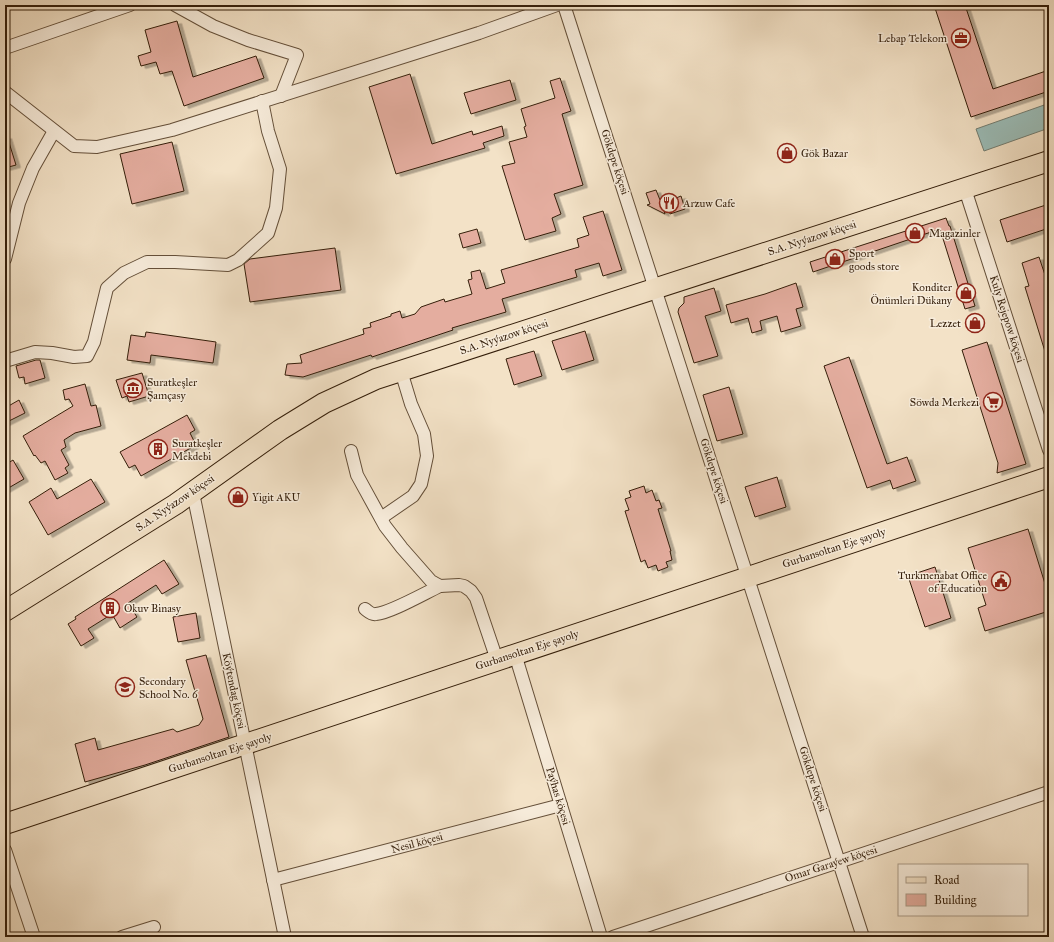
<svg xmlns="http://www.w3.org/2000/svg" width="1054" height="942" font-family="'IM FELL Great Primer',serif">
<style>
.water{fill:#9bbdb8;stroke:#727d72}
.building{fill:#e4ad9f;stroke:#341e0a;filter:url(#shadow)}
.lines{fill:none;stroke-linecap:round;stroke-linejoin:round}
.minor-casing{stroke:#644f39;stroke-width:14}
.primary-casing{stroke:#341e0a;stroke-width:22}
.minor{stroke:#f7ecdb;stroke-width:12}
.primary{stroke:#f3e2c7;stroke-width:20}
.labels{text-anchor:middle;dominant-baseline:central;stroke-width:3;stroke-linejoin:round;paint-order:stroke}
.poi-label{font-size:11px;fill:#341e0a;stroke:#f7ecdb;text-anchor:start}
.street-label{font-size:11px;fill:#341e0a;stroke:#f7ecdb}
</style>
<defs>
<filter id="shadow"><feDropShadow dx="4.5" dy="2.5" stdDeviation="0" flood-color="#0004"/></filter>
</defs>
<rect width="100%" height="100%" fill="#f3e2c7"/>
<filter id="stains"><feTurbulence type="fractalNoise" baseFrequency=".005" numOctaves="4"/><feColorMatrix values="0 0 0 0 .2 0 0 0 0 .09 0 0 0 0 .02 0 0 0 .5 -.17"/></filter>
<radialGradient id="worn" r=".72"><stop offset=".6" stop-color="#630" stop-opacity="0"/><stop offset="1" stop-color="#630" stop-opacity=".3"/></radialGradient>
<path class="water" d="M1047,104L1049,110V128L984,151L976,129Z"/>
<g class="building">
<path d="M934,5H965L993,89L1049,70V91L971,117Z"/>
<path d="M177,21L193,77L256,56L264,78L184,106L172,71L160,74L156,62L141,66L138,56L151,52L145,30Z"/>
<path d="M410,74L432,144L472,131L473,135L502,126L504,136L483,143L485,148L396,174L369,87Z"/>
<path d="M560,78L571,111L562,114L583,185L554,194L561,214L552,218L556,231L525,240L502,166L515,163L509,142L527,137L524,127L526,126L521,109L555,98L550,81Z"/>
<path d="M510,80L516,100L471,114L464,93Z"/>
<path d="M7,136L16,165L5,168V137Z"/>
<path d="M172,142L184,191L132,204L120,154Z"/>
<path d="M656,190L660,200L665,198L666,202L681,196L685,209L670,214L669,210L664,211L665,214L647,205L650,204L646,193Z"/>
<path d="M1049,204V228L1007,242L1000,220Z"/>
<path d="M603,211L622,270L603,276L599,263L575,270L577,277L502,299L506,312L452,328L453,330L372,357L371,355L303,377L285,375L287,364L302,363L300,355L364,334L363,329L371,327L370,323L391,316V314L400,311L402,318L415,314L421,307L444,299L445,302L472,294L468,280L472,279L471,272L480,270L486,289L505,283L501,270L579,247L577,239L589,235L583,217Z"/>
<path d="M946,218L949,226H950L975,306L965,309L940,229L813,272L810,262Z"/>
<path d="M477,229L481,243L463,248L459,234Z"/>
<path d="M335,248L341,290L250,302L244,264L250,259Z"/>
<path d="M1039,257L1049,287V358H1047L1025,287L1029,286L1022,263Z"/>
<path d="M796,283L803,307L796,309L801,326L781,332L777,316L760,321L762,330L752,333L748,318L731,323L726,305L765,294Z"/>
<path d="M714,288L721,311L705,316L718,356L694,363L678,312L679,308L684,303V297Z"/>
<path d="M585,331L594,360L562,370L552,341Z"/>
<path d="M146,332L216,342L213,363L151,355L150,363L127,360L131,335L145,337Z"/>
<path d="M987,342L1026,464L997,473L998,463L962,350Z"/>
<path d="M534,351L542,376L514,385L506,359Z"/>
<path d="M849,357L887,464L907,457L916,481L893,489L890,480L867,488L824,366Z"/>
<path d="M36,360H40L45,378L25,384L24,377L19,378L16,366Z"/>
<path d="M142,373L149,396L129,402L127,396L122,398L116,380Z"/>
<path d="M85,384L91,406L96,405L101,426L75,433L64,440L66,447L61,450L69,465L65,468L68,473L55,480L45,461L41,463L35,455L34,456L23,436L73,406L69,399L65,400L63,390Z"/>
<path d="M729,387L743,434L717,441L703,395Z"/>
<path d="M19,400L25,413L5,423V408Z"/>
<path d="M187,415L195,430L190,433L196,445L141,476L135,465L129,468L120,452Z"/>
<path d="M13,460L24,479L5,490V465Z"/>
<path d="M777,477L786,507L755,517L745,487Z"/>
<path d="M91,479L105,502L48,535L29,502L51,488L57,499Z"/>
<path d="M644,486L646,493L652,490L656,501L659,500L662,508L658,509L671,551H670L672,560L666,562L668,567L658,571L656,565L648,568L645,560L641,562L625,511L629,510L625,499L631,497L629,491Z"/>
<path d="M1028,529L1046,587L1049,586V611L985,631L978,608L986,605L968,548Z"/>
<path d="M164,560L179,584L162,594L156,585L128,603L137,617L120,628L112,614L88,629L94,638L81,646L68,624L76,619L75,617Z"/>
<path d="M935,567L951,618L925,627L908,576Z"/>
<path d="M196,613L200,638L178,642L173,617Z"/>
<path d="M206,655L229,737L145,765L85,782L75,744L95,738L98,750L173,729L177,732L199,725L203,719L186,660Z"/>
</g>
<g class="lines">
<defs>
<g id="minor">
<path d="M175,5L213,26L248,40L297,55L281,96"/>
<path d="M564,5L863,937"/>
<path d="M5,48L130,5"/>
<path d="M5,92L74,146L97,147L172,130L479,33L557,5"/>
<path d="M965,189L1049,450"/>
<path d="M5,259L19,203L33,168L54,131"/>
<path d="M5,361L35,352L52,353L74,357L87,356L94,342L107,288L124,273L147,262H175L228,265L238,260L268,233L276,208L280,169L268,131L262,101"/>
<path d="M351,451L357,475L385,526L402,548L431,581L440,586L459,585L464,586L471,591L476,598L497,660"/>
<path d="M193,493L285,937"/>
<path d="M381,518L413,496L421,484L427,456L424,434L411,404L401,371"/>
<path d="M365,609C368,611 371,615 376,614C390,613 425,593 440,586"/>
<path d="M515,654L601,937"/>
<path d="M5,850L34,937"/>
<path d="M273,880L561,805"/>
<path d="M122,937L154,927"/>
<path d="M613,937L1049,792"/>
</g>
<g id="primary">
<path d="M5,611L176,504L280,430L324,403L376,379L1049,161"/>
<path d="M5,824L1049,477"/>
</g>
</defs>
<use href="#minor" class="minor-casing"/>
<use href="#primary" class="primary-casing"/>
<use href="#minor" class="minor"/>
<use href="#primary" class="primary"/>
</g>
<defs>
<symbol id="office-ring" viewBox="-11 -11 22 22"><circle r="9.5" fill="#f7ecdb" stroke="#8f2418" stroke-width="1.5"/><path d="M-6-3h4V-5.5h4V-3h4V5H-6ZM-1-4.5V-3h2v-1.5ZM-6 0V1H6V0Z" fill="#8f2418"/></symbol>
<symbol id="shop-ring" viewBox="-11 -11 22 22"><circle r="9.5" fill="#f7ecdb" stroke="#8f2418" stroke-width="1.5"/><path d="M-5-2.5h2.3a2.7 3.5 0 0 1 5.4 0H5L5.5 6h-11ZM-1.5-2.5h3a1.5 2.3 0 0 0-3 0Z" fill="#8f2418"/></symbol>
<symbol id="restaurant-ring" viewBox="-11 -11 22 22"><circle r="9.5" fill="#f7ecdb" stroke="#8f2418" stroke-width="1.5"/><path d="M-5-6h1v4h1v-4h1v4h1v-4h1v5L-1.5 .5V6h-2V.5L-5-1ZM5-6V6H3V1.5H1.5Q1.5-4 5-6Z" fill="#8f2418"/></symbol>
<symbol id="museum-ring" viewBox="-11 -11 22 22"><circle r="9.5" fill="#f7ecdb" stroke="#8f2418" stroke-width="1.5"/><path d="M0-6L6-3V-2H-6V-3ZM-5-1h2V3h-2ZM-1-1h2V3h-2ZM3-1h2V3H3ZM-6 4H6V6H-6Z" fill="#8f2418"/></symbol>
<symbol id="supermarket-ring" viewBox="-11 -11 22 22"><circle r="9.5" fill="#f7ecdb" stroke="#8f2418" stroke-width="1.5"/><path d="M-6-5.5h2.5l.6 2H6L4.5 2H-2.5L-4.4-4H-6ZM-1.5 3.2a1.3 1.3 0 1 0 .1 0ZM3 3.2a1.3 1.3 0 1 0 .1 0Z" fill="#8f2418"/></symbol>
<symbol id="building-ring" viewBox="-11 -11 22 22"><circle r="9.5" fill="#f7ecdb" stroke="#8f2418" stroke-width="1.5"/><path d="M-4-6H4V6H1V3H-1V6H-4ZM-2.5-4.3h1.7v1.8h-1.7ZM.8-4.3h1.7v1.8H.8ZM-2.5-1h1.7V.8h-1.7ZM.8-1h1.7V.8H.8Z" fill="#8f2418"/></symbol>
<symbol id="civic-ring" viewBox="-11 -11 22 22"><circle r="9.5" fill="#f7ecdb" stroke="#8f2418" stroke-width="1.5"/><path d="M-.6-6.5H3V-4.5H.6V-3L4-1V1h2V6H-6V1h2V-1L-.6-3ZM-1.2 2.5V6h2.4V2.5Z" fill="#8f2418"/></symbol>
<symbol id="school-ring" viewBox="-11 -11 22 22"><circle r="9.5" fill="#f7ecdb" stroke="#8f2418" stroke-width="1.5"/><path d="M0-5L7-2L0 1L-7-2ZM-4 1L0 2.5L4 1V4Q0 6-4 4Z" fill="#8f2418"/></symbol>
</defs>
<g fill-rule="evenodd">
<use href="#office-ring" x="950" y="27" width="22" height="22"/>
<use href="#shop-ring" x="776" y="142" width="22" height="22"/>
<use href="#restaurant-ring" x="658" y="192" width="22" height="22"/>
<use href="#shop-ring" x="904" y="222" width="22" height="22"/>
<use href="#shop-ring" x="824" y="248" width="22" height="22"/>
<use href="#shop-ring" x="955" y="282" width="22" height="22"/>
<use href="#shop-ring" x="964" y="312" width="22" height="22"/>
<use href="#museum-ring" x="122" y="377" width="22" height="22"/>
<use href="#supermarket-ring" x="982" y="391" width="22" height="22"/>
<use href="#building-ring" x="147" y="438" width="22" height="22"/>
<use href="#shop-ring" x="227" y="486" width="22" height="22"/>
<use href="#civic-ring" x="990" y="570" width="22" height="22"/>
<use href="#building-ring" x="99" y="597" width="22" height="22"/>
<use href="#school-ring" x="114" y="676" width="22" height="22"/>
</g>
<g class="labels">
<g class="poi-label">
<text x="947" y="38" text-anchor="end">Lebap Telekom</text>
<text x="801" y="153">Gök Bazar</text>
<text x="683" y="203">Arzuw Cafe</text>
<text x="929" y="233">Magazinler</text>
<text x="849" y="253">Sport<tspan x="849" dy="13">goods store</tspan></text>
<text x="952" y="287" text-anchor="end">Konditer<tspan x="952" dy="13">Önümleri Dükany</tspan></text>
<text x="961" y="323" text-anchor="end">Lezzet</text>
<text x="147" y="382">Suratkeşler<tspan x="147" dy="13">Şamçasy</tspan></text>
<text x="979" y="402" text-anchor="end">Söwda Merkezi</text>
<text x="172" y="443">Suratkeşler<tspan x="172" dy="13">Mekdebi</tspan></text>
<text x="252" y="497">Yigit AKU</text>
<text x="987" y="575" text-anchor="end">Turkmenabat Office<tspan x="987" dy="13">of Education</tspan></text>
<text x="124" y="608">Okuv Binasy</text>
<text x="139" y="681">Secondary<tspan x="139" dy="13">School No. 6</tspan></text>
</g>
<g class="street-label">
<text transform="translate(615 162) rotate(72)">Gökdepe köçesi</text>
<text transform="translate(812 238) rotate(-18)">S.A. Nyýazow köçesi</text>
<text transform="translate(1007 319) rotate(72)">Kuly Rejepow köçesi</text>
<text transform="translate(504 337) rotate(-18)">S.A. Nyýazow köçesi</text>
<text transform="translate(714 471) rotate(72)">Gökdepe köçesi</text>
<text transform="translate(175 503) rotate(-34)">S.A. Nyýazow köçesi</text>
<text transform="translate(834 548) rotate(-18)">Gurbansoltan Eje şayoly</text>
<text transform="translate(527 650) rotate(-18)">Gurbansoltan Eje şayoly</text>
<text transform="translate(234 691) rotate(78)">Köýtendag köçesi</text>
<text transform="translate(220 753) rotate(-18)">Gurbansoltan Eje şayoly</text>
<text transform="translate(813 779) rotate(72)">Gökdepe köçesi</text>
<text transform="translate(558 796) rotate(73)">Paýhas köçesi</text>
<text transform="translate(417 843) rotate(-15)">Nesil köçesi</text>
<text transform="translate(831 864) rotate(-18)">Omar Garaýew köçesi</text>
</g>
</g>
<rect width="1054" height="942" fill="none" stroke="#f3e2c7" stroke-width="20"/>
<rect x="6" y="6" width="1042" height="930" fill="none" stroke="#341e0a" stroke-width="2"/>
<rect x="10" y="10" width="1034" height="922" fill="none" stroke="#341e0a"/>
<rect x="898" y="864" width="130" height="52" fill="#f7ecdb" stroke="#a99a87"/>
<rect x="906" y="877" width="20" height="6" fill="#f3e2c7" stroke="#a99a87"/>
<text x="934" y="884" font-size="12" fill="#341e0a">Road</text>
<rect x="906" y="894" width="20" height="12" fill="#e4ad9f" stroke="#a99a87"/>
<text x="934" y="904" font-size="12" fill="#341e0a">Building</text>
<rect width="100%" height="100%" filter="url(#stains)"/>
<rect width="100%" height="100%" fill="url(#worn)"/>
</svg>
